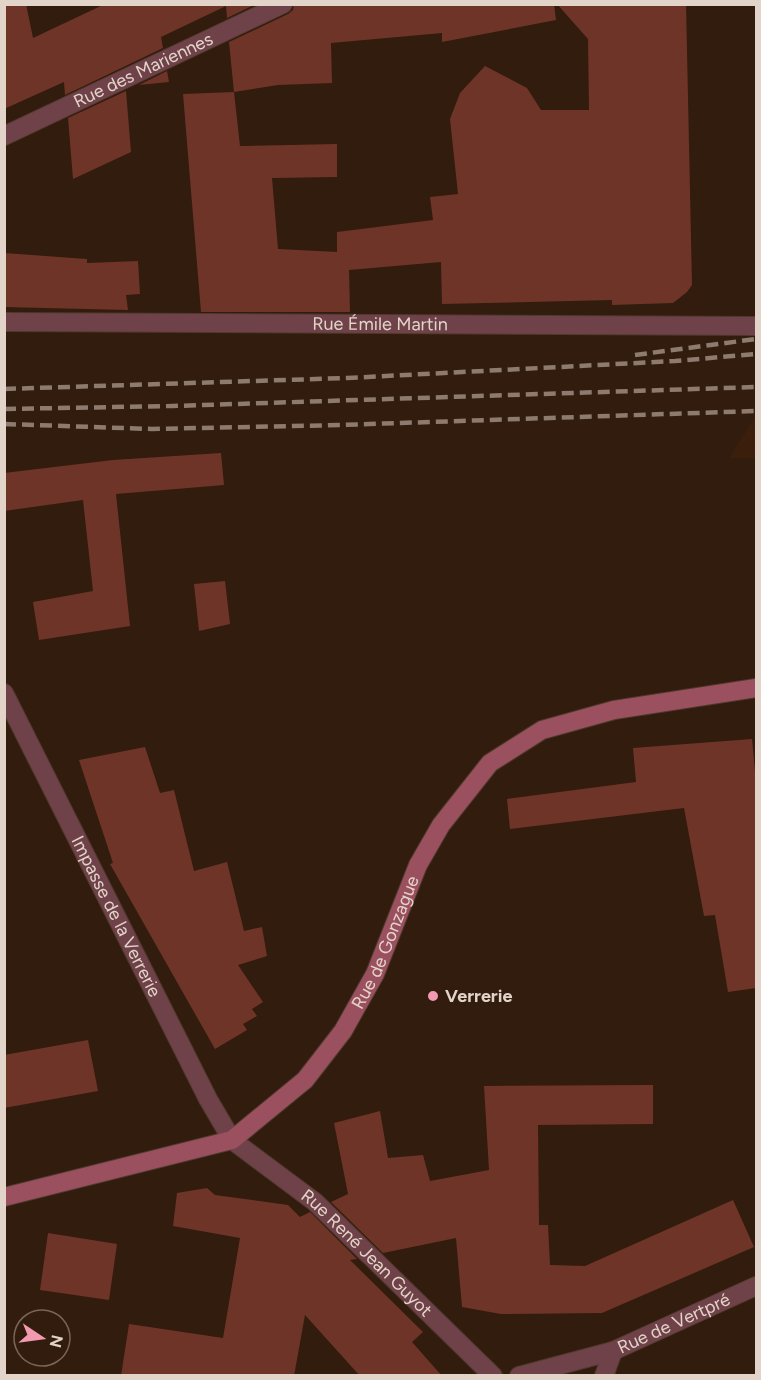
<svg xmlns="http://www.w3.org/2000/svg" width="761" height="1380" font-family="Figtree,sans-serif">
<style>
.built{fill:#3b1f0c}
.building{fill:#6f3428}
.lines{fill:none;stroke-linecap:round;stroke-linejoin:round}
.minor-casing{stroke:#4e392b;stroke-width:20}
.tertiary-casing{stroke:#4e392b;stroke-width:20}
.secondary-casing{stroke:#4e392b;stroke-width:20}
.minor{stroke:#6f4149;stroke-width:18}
.tertiary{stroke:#6f4149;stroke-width:18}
.secondary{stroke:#9a505f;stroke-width:18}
.rail{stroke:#8d7b6f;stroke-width:4.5;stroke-dasharray:12 6;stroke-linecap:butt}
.poi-dot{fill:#f19ab2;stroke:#321c0d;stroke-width:2}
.labels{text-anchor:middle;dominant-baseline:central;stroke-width:6;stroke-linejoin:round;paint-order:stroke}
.street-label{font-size:18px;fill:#e3d4ca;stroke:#321c0d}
.poi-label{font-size:18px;font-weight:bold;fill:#e3d4ca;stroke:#321c0d;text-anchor:start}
</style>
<rect width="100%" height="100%" fill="#321c0d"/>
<path class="built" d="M756,416V458H729Z"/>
<g class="building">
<path d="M4,4H26L33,38L105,4H256L227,18L226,6L161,37L163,48L65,95L64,82L4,109Z"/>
<path d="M294,4H554L556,20L442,42V33L331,43L332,83L278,85L234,92L229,42L288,14L293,10Z"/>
<path d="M557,4H686L692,285L687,292L673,303L612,305V300L442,304L441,262L349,270L350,312H201L183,94L234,92L240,146L337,144V177L272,178L278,249L337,252V232L433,220L430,197L458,194L450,119L460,93L485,66L527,88L541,110H589L588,39Z"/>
<path d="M167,71L169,82L139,85Z"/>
<path d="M126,91L131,152L73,179L68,118Z"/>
<path d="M4,253L87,259V263L138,261L140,294L126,295L128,310L4,307Z"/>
<path d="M221,453L224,485L116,494L130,626L39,640L33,602L93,591L83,500L4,511V473L113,460Z"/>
<path d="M225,581L230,624L199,631L194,584Z"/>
<path d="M752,739L756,782V988L728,992L715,915L704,916L684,808L510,829L507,799L636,782L633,748Z"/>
<path d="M145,747L160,793L174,790L194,871L227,862L244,931L262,927L267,956L238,965L263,1002L252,1009L257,1016L243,1024L247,1030L215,1049L110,864L113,863L79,760Z"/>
<path d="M88,1040L98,1091L4,1108V1055Z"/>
<path d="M653,1085V1124L538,1125L539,1225H548L550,1265L585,1266L733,1200L754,1247L602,1313L501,1314L462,1307L456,1238L383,1253L331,1202L348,1194L334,1123L380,1111L388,1158L423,1155L430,1181L489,1170L484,1086Z"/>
<path d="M207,1188L215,1195L288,1205L300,1217L310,1212L357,1259L350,1260L423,1332L412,1342L442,1376H360L305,1315L294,1376H121L129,1324L223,1338L240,1238L173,1226L177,1193Z"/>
<path d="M48,1233L117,1244L109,1300L40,1290Z"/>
</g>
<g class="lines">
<defs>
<g id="minor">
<path id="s1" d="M4,322L756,326"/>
<path id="s2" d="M4,693L208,1099L232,1140L315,1202L493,1376"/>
<path id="s3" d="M519,1376L613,1351L756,1286"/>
<path d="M604,1376L613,1351"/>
</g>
<g id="tertiary">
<path id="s4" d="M4,136L283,4"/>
</g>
<g id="secondary">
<path id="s5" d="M4,1197L232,1140L305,1080L343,1031L375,974L418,865L441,825L490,763L542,730L614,710L756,688"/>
</g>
</defs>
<use href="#minor" class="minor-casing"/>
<use href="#tertiary" class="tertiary-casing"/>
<use href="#secondary" class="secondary-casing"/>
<use href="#minor" class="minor"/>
<use href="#tertiary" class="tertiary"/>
<use href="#secondary" class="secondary"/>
<g class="rail">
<path d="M635,355L756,339"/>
<path d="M4,389L347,378L675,361L756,354"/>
<path d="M4,409L173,406L756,387"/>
<path d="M4,424L152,429L341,425L756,411"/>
</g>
</g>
<circle class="poi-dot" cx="433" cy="996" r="6"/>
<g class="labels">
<g class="street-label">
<text stroke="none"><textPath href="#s4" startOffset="154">Rue des Mariennes</textPath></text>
<text stroke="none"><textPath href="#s1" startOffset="376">Rue Émile Martin</textPath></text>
<text stroke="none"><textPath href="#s2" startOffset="250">Impasse de la Verrerie</textPath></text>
<text stroke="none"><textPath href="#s5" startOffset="490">Rue de Gonzague</textPath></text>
<text stroke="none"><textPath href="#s2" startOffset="678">Rue René Jean Guyot</textPath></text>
<text stroke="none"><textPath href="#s3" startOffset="164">Rue de Vertpré</textPath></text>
</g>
<g class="poi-label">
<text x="445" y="996">Verrerie</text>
</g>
</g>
<rect width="761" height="1380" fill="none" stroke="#e3d4ca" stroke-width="12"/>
<g transform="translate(42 1338) rotate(103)"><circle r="28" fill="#321c0d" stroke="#796659" stroke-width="1.5"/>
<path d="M0-4.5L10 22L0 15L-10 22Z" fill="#f19ab2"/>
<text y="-9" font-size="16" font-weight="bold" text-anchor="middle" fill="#e3d4ca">N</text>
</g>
</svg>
